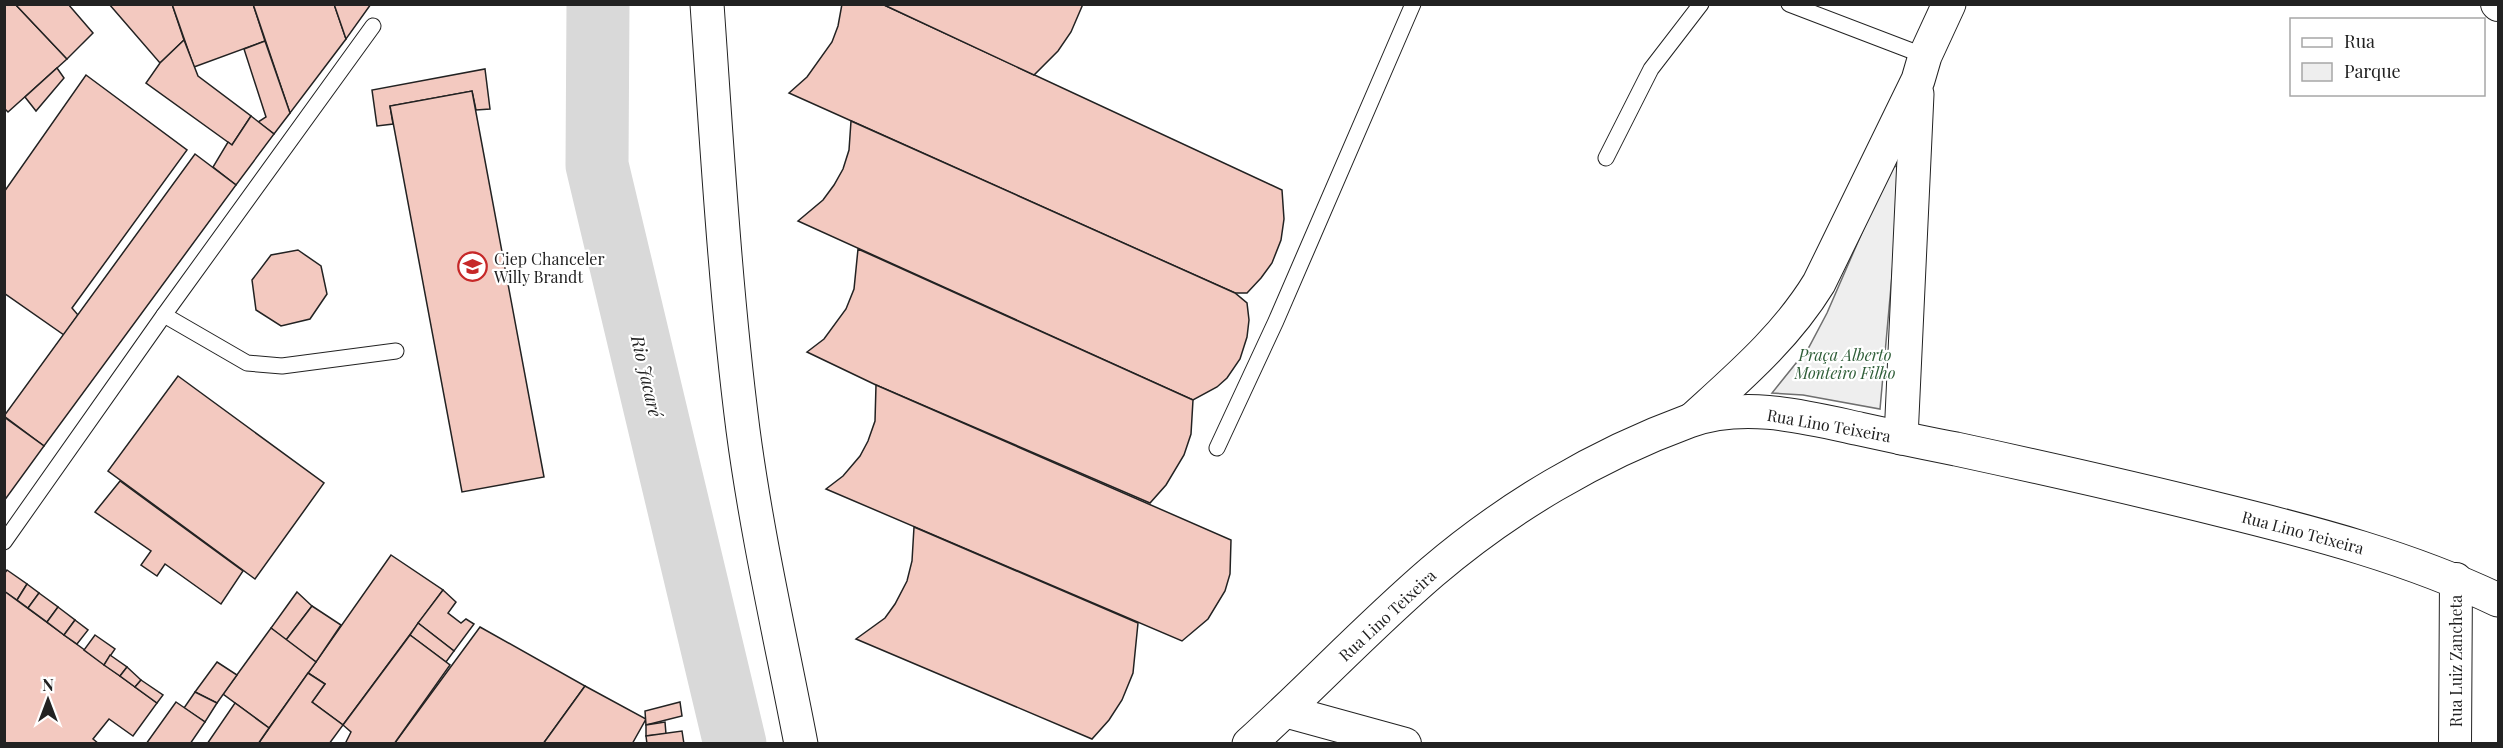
<svg xmlns="http://www.w3.org/2000/svg" width="2503" height="748" font-family="'Playfair Display',serif">
<style>
.green{fill:#eee;stroke:#6f6f6f;stroke-width:1.5}
.lines{fill:none;stroke-linecap:round;stroke-linejoin:round}
.river{stroke:#d9d9d9;stroke-width:63}
.building{fill:#f3c9c0;stroke:#222;stroke-width:1.5}
.lane-casing{stroke:#222;stroke-width:17}
.street-casing{stroke:#222;stroke-width:34}
.secondary-casing{stroke:#222;stroke-width:35}
.primary-casing{stroke:#222;stroke-width:35}
.lane{stroke:#fff;stroke-width:15}
.street{stroke:#fff;stroke-width:32}
.secondary{stroke:#fff;stroke-width:33}
.primary{stroke:#fff;stroke-width:33}
.labels{text-anchor:middle;dominant-baseline:central;stroke-width:4.5;stroke-linejoin:round;paint-order:stroke}
.poi-label{font-size:16px;fill:#222;stroke:#fff;text-anchor:start}
.park-label{font-size:16px;font-style:italic;fill:#2f5e38;stroke:#fff}
.street-label{font-size:16px;fill:#222;stroke:#fff}
.water-label{font-size:18px;font-style:italic;fill:#222;stroke:#fff}
</style>
<rect width="100%" height="100%" fill="#fff"/>
<path class="green" d="M1891,166L1901,167V175L1880,409L1803,395L1772,393L1809,347L1827,313Z"/>
<g class="lines">
<path class="river" d="M598,4L597,165L735,744"/>
</g>
<g class="building">
<path d="M4,4H15L67,59L8,112L4,108Z"/>
<path d="M15,4H68L93,33L67,59Z"/>
<path d="M109,4H172L184,40L160,63Z"/>
<path d="M172,4H253L265,41L194,67Z"/>
<path d="M253,4H334L346,39L290,113Z"/>
<path d="M334,4H371L346,39Z"/>
<path d="M842,4H882L1282,190L1284,219L1281,240L1272,263L1261,278L1247,293H1235L789,93L807,77L832,42L838,26Z"/>
<path d="M882,4H1083L1071,32L1058,51L1034,75Z"/>
<path d="M184,40L198,76L251,116L232,145L146,83L160,63Z"/>
<path d="M265,41L290,113L274,134L258,122L266,117L244,49Z"/>
<path d="M57,68L64,78L36,111L25,97Z"/>
<path d="M485,69L490,109L476,110L472,91L390,106L393,124L377,126L372,90Z"/>
<path d="M86,75L187,150L72,308L78,315L64,335L4,293V192Z"/>
<path d="M472,91L544,477L462,492L390,106Z"/>
<path d="M251,116L274,134L236,185L213,167L228,142L232,145Z"/>
<path d="M851,121L1235,293L1247,303L1249,320L1247,337L1240,359L1227,378L1217,387L1193,400L798,221L823,200L834,185L843,169L849,150Z"/>
<path d="M195,154L236,185L44,446L4,416Z"/>
<path d="M858,249L1193,400L1191,434L1184,455L1166,485L1150,503L876,385L807,352L824,339L846,309L854,289Z"/>
<path d="M298,250L321,266L327,294L310,319L281,326L256,310L252,280L271,255Z"/>
<path d="M178,376L324,483L255,579L108,471Z"/>
<path d="M876,385L1231,540L1230,574L1225,591L1208,619L1182,641L826,489L843,476L860,456L868,441L875,421Z"/>
<path d="M4,417L44,446L4,501Z"/>
<path d="M120,481L243,571L221,604L165,564L157,576L141,565L151,551L95,512Z"/>
<path d="M914,527L1138,623L1133,673L1122,700L1109,720L1092,739L856,639L885,618L895,604L907,581L912,561Z"/>
<path d="M391,555L443,590L343,725L312,702L325,684L308,673Z"/>
<path d="M7,570L27,584L17,600L4,591V574Z"/>
<path d="M27,584L39,593L28,608L17,600Z"/>
<path d="M443,590L456,602L448,613L461,623L466,619L474,624L454,651L418,623Z"/>
<path d="M4,591L157,703L133,736L109,719L93,739L99,744H4Z"/>
<path d="M297,592L312,606L286,640L271,628Z"/>
<path d="M39,593L58,607L47,622L28,608Z"/>
<path d="M312,606L341,625L316,662L286,640Z"/>
<path d="M58,607L75,620L64,635L47,622Z"/>
<path d="M75,620L88,630L77,644L64,635Z"/>
<path d="M418,623L454,651L446,662L410,635Z"/>
<path d="M480,627L585,686L543,744H394Z"/>
<path d="M271,628L316,662L269,728L223,694Z"/>
<path d="M95,635L115,649L104,665L84,650Z"/>
<path d="M410,635L450,665L394,744H345L351,732L343,725Z"/>
<path d="M110,655L127,667L120,676L104,665Z"/>
<path d="M217,662L237,675L217,703L195,692Z"/>
<path d="M127,667L141,680L135,687L120,676Z"/>
<path d="M308,673L325,684L312,702L343,725L329,744H258Z"/>
<path d="M141,680L163,695L157,703L135,687Z"/>
<path d="M585,686L646,719L632,744H543Z"/>
<path d="M195,692L217,703L205,722L184,708Z"/>
<path d="M176,702L205,722L190,744H146Z"/>
<path d="M680,702L682,716L646,725L645,711Z"/>
<path d="M235,703L269,728L258,744H207Z"/>
<path d="M665,722L666,734L646,736V725Z"/>
<path d="M682,731L684,744H647L646,736Z"/>
</g>
<g class="lines">
<defs>
<g id="lane">
<path d="M1789,4L1925,56"/>
<path d="M1606,158L1651,69L1701,4"/>
<path d="M164,315L247,363L282,366L396,351"/>
<path d="M1217,448L1276,321L1413,4"/>
<path d="M4,542L164,315L373,26"/>
</g>
<g id="street">
<path d="M2497,4L2498,5"/>
<path d="M1285,711L1405,744"/>
<path d="M2455,744L2456,579"/>
</g>
<g id="secondary">
<path d="M1693,419C1739,377 1786,337 1819,283L1918,80L1925,56L1949,4"/>
<path d="M1901,438L1917,94"/>
<path d="M1249,744C1311,688 1368,627 1432,572C1507,508 1596,455 1689,421C1745,401 1805,417 1860,429C1892,436 1924,443 1956,449C2044,468 2133,488 2221,510C2315,533 2410,558 2498,600"/>
</g>
<path id="primary" d="M707,4C717,147 725,289 743,430C757,536 781,640 801,744"/>
</defs>
<use href="#lane" class="lane-casing"/>
<use href="#street" class="street-casing"/>
<use href="#secondary" class="secondary-casing"/>
<use href="#primary" class="primary-casing"/>
<use href="#lane" class="lane"/>
<use href="#street" class="street"/>
<use href="#secondary" class="secondary"/>
<use href="#primary" class="primary"/>
</g>
<defs>
<symbol id="school-ring" viewBox="-11 -11 22 22"><circle r="9.5" fill="#fff" stroke="#c62828" stroke-width="1.5"/><path d="M0-5L7-2L0 1L-7-2ZM-4 1L0 2.5L4 1V4Q0 6-4 4Z" fill="#c62828"/></symbol>
</defs>
<g fill-rule="evenodd">
<use href="#school-ring" x="456" y="250" width="33" height="33"/>
</g>
<g class="labels">
<g class="poi-label">
<text x="494" y="258">Ciep Chanceler<tspan x="494" dy="18">Willy Brandt</tspan></text>
</g>
<g class="park-label">
<text x="1845" y="354">Praça Alberto<tspan x="1845" dy="18">Monteiro Filho</tspan></text>
</g>
<g class="street-label">
<text transform="translate(1829 425) rotate(10)">Rua Lino Teixeira</text>
<text transform="translate(2303 532) rotate(15)">Rua Lino Teixeira</text>
<text transform="translate(1387 615) rotate(-43)">Rua Lino Teixeira</text>
<text transform="translate(2455 661) rotate(-90)">Rua Luiz Zancheta</text>
</g>
<g class="water-label">
<text transform="translate(647 376) rotate(77)">Rio Jacaré</text>
</g>
</g>
<rect width="2503" height="748" fill="none" stroke="#222222" stroke-width="12"/>
<rect x="2290" y="18" width="195" height="78" fill="#ffffff" stroke="#a7a7a7" stroke-width="1.5"/>
<rect x="2302" y="38" width="30" height="9" fill="#ffffff" stroke="#a7a7a7" stroke-width="1.5"/>
<text x="2344" y="48" font-size="18" fill="#222222">Rua</text>
<rect x="2302" y="63" width="30" height="18" fill="#eeeeee" stroke="#a7a7a7" stroke-width="1.5"/>
<text x="2344" y="78" font-size="18" fill="#222222">Parque</text>
<g transform="translate(48 700)" stroke="#ffffff" stroke-width="4.5" paint-order="stroke">
<path d="M0-4.5L10 22L0 15L-10 22Z" fill="#222222"/>
<text y="-9" font-size="16" font-weight="bold" text-anchor="middle" fill="#222222">N</text>
</g>
</svg>
